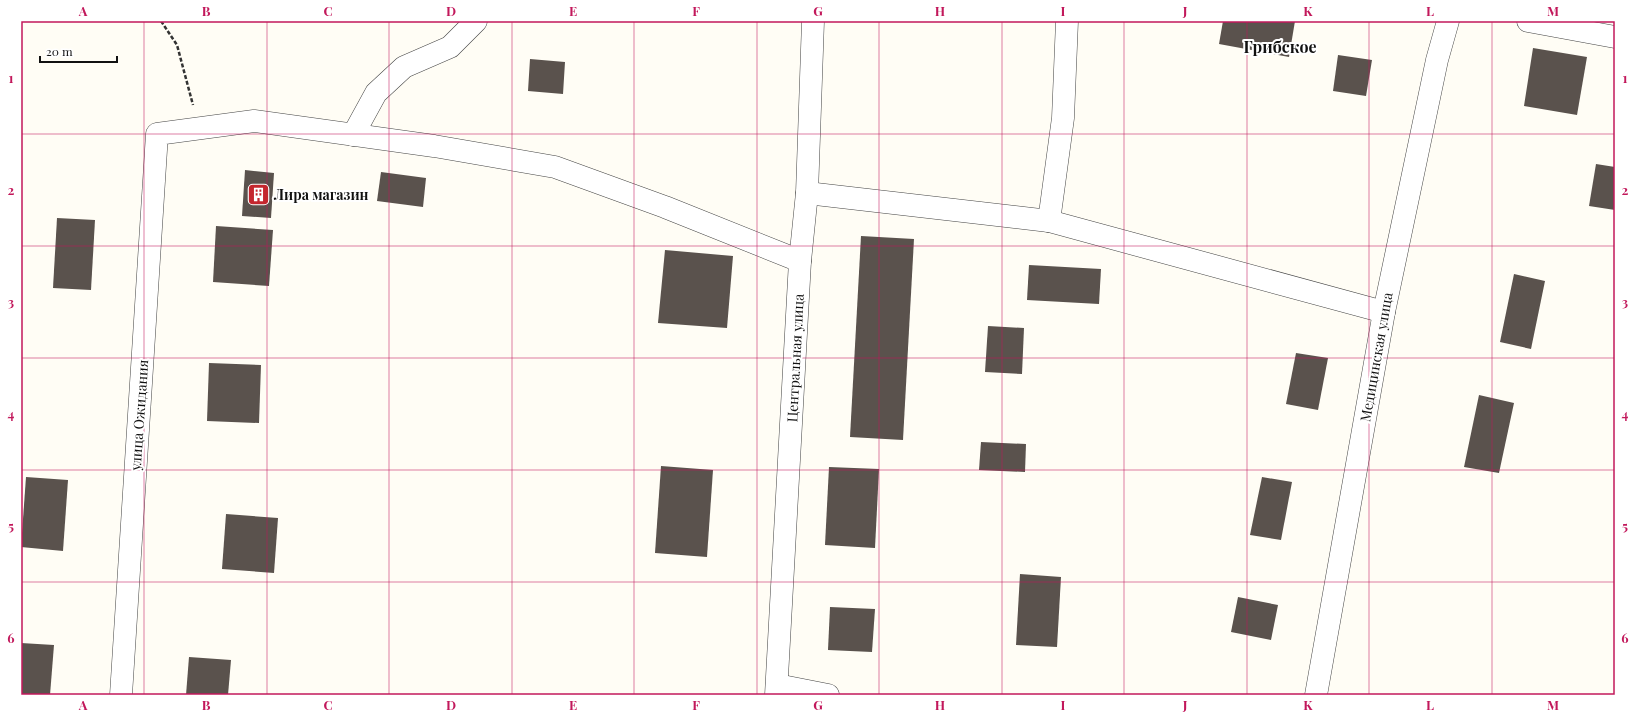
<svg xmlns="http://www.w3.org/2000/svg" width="1636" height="716" font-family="'Playfair Display',serif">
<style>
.building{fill:#5a524d}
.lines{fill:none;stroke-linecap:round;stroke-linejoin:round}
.minor-casing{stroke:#444;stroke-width:23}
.path{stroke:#333;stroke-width:2.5;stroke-dasharray:4 2;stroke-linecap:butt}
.minor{stroke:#fff;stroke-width:22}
.grid{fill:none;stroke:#c2185b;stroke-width:1;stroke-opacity:0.55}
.labels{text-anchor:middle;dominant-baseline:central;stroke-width:4;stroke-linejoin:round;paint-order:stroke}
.poi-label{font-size:14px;font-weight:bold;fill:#111;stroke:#fff;text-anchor:start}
.street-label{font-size:14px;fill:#111;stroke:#fff}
.quarter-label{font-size:16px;font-weight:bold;fill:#111;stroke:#fff}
.neatline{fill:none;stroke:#c2185b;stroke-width:1.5}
.grid-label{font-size:13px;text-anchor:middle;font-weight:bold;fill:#c2185b}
</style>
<rect width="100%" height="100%" fill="#fffdf5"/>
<g class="building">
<path d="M1223,21H1295L1289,57L1219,44Z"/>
<path d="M1533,48L1587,57L1577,115L1524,106Z"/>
<path d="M1338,55L1372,60L1366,96L1333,91Z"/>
<path d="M530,59L565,62L563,94L528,91Z"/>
<path d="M1596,164L1615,167V210L1589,206Z"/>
<path d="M245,170L274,173L271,218L242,216Z"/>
<path d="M381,172L426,178L423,207L377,201Z"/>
<path d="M57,218L95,220L91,290L53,288Z"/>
<path d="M216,226L273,230L269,286L213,282Z"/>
<path d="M861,236L914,239L903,440L850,437Z"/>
<path d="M665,250L733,256L727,328L658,323Z"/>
<path d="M1029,265L1101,269L1099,304L1027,300Z"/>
<path d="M1514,274L1545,281L1531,349L1500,342Z"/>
<path d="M988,326L1024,328L1022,374L985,372Z"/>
<path d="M1296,353L1328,358L1318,410L1286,404Z"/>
<path d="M209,363L261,365L259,423L207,421Z"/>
<path d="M1479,395L1514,403L1499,473L1464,467Z"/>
<path d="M981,442L1026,444L1025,472L979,470Z"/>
<path d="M661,466L713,470L707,557L655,553Z"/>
<path d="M829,467L879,469L875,548L825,545Z"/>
<path d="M26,477L68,480L63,551L21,547Z"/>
<path d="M1262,477L1292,482L1281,540L1250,535Z"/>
<path d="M226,514L278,518L274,573L222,569Z"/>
<path d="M1020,574L1061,577L1057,647L1016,645Z"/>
<path d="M1238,597L1278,605L1271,640L1231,632Z"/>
<path d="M830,607L875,609L872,652L828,650Z"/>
<path d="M21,643L54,645L50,695H21Z"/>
<path d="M189,657L231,660L228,695H186Z"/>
</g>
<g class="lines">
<defs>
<g id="minor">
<path d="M1528,21L1615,37"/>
<path d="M353,135L376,93L404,67L450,47L476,21"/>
<path d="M807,193L1049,221L1384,312"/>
<path d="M1049,221L1063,118L1067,21"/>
<path d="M777,685L828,695"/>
<path d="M121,695L157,134L254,121L434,146L555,167L665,207L800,261"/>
<path d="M776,695L800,261L807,193L813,21"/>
<path d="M1316,695L1384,312L1437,60L1448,21"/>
</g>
</defs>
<use href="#minor" class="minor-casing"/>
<path class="path" d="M161,21L177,45L193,105"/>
<use href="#minor" class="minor"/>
</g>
<path class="grid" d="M144,21V695M267,21V695M389,21V695M512,21V695M634,21V695M757,21V695M879,21V695M1002,21V695M1124,21V695M1247,21V695M1369,21V695M1492,21V695M21,134H1615M21,246H1615M21,358H1615M21,470H1615M21,582H1615"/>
<defs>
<symbol id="building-square" viewBox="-11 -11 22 22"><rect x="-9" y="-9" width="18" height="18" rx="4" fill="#c4262e" stroke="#fff"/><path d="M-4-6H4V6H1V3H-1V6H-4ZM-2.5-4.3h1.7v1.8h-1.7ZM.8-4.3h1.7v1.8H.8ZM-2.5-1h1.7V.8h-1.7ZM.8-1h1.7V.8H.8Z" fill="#fff"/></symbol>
</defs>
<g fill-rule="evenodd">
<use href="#building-square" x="246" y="182" width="25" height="25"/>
</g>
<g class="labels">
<g class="poi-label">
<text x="274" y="194">Лира магазин</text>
</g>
<g class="street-label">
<text transform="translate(1376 357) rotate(-80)">Медицинская улица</text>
<text transform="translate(795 358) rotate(-87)">Центральная улица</text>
<text transform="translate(139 415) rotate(-86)">улица Ожидания</text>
</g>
<g class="quarter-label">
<text x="1280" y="46">Грибское</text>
</g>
</g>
<rect width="1636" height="716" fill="none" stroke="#ffffff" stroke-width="44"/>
<path d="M40 56v6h77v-6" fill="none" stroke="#111111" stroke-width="2"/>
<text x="46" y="56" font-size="12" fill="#111111" stroke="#ffffff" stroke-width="3" paint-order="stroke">20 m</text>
<rect x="22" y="22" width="1592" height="672" class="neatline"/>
<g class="grid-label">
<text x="83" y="16">A</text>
<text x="206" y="16">B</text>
<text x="328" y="16">C</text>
<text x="451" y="16">D</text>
<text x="573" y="16">E</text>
<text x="696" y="16">F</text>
<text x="818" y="16">G</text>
<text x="940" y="16">H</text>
<text x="1063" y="16">I</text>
<text x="1185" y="16">J</text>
<text x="1308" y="16">K</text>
<text x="1430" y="16">L</text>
<text x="1553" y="16">M</text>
<text x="11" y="83">1</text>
<text x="1625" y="83">1</text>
<text x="11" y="195">2</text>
<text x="1625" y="195">2</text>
<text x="11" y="307">3</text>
<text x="1625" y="307">3</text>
<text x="11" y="419">4</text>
<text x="1625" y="419">4</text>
<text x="11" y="531">5</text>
<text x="1625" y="531">5</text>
<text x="11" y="643">6</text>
<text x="1625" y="643">6</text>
<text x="83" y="710">A</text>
<text x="206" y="710">B</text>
<text x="328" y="710">C</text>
<text x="451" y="710">D</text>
<text x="573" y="710">E</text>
<text x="696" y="710">F</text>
<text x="818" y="710">G</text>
<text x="940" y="710">H</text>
<text x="1063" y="710">I</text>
<text x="1185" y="710">J</text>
<text x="1308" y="710">K</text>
<text x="1430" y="710">L</text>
<text x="1553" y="710">M</text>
</g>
</svg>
